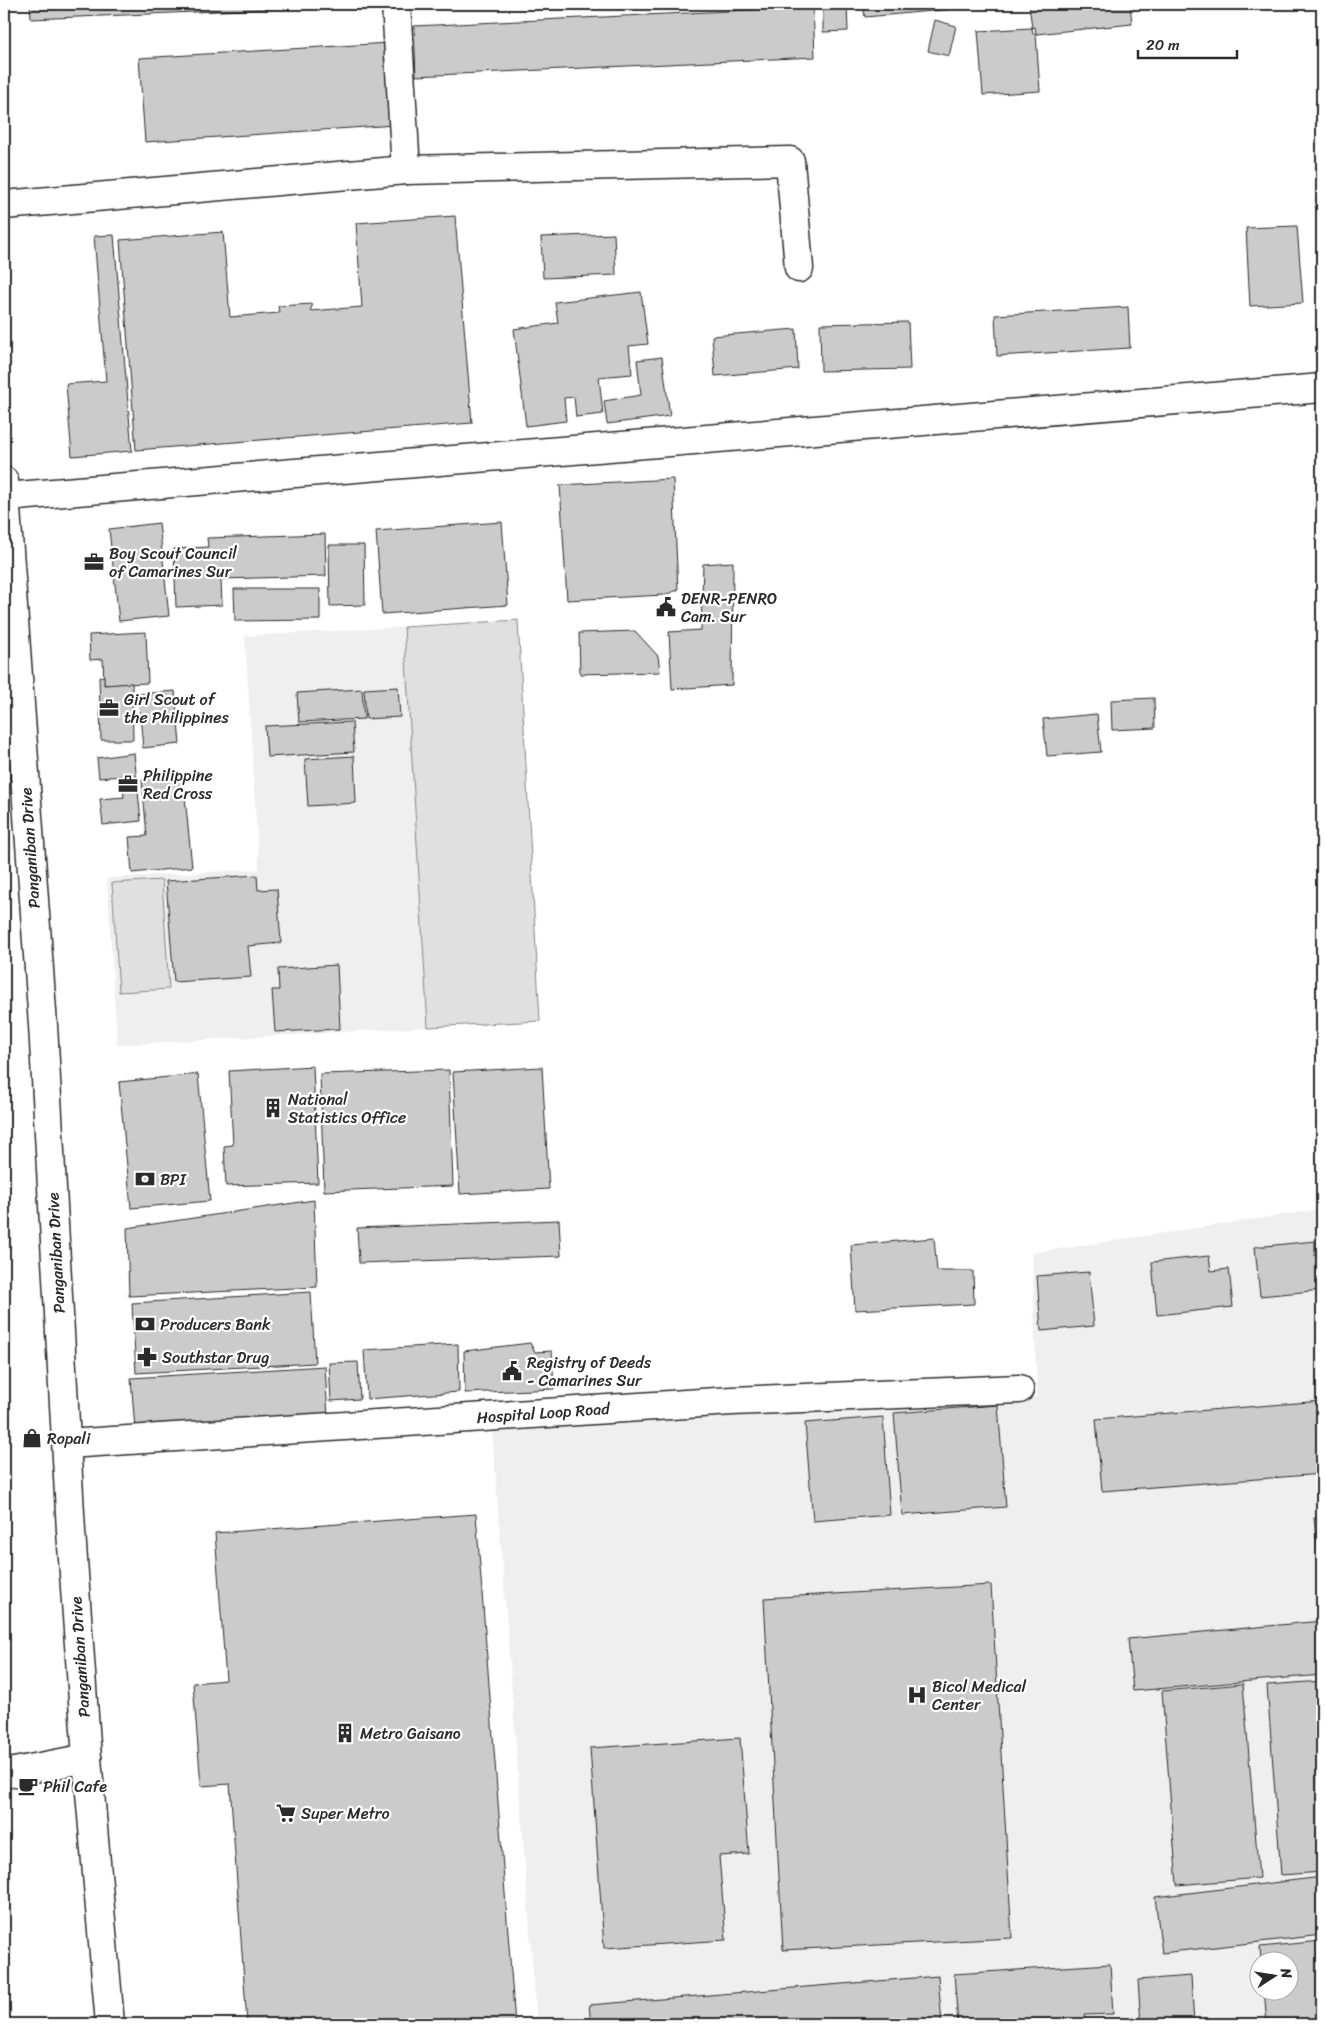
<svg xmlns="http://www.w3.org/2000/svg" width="1326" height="2028" font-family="Sriracha,sans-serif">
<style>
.built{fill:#efefef;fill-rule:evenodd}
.green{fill:#e0e0e0;stroke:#868686}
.building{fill:#cbcbcb;stroke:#2b2b2b}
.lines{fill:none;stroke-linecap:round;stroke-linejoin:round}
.minor-casing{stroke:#2b2b2b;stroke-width:31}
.tertiary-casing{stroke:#2b2b2b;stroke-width:31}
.secondary-casing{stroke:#2b2b2b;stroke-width:31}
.minor{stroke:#fff;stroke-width:28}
.tertiary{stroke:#fff;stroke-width:28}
.secondary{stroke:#fff;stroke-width:28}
.labels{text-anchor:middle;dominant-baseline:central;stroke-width:4.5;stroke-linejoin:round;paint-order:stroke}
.poi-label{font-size:16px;fill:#2b2b2b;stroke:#fff;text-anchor:start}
.street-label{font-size:16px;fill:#2b2b2b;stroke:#fff}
</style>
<rect width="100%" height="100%" fill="#fff"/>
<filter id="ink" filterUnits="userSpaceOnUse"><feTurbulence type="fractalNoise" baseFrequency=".02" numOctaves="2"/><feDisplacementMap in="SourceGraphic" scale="10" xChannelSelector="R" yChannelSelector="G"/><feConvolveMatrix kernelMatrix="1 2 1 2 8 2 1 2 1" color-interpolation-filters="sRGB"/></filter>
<g filter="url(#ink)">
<g class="built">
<path d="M404,627L428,1027L117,1045L107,878L259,869L245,636Z"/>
<path d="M1322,1209V2024H537L492,1429L1037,1397L1032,1253ZM1258,1960H1288V1990H1258Z"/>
</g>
<g class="green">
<path d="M518,620L540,1021L428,1027L404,627Z"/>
<path d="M162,880L169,989L119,992L112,883Z"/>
</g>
<g class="building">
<path d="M30,4H289V8L31,19Z"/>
<path d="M823,4H847L848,31L823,32Z"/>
<path d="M863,4H955V9L865,17Z"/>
<path d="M1029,4H1130L1132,24L1036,34L1035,27L1032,28Z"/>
<path d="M813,7L815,57L416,76L414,26Z"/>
<path d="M935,20L956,26L949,56L928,51Z"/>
<path d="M1032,28L1033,34H1036L1040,91L983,95L978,31Z"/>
<path d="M389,43L395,125L145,142L139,58Z"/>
<path d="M455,216L472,423L136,450L120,240L223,232L230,317L279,313L278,306L313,304L310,311L362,307L356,223Z"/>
<path d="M1297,226L1303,303L1250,306L1246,228Z"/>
<path d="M614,234L616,275L543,278L541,237Z"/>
<path d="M114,235L132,451L72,456L66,384L106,381L94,236Z"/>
<path d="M641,292L648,344L629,346L632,374L599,377L603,414L576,417L574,397L564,398L566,421L526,426L514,329L558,323L555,302Z"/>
<path d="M1128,307L1130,348L997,356L995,315Z"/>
<path d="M908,322L910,369L821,371L820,324Z"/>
<path d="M796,329L798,369L715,376L712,336Z"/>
<path d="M662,357L670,416L607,424L604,401L641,395L637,360Z"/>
<path d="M673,479L678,590L664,595L567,600L560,485Z"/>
<path d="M502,522L508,605L382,614L376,531Z"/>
<path d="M159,523L169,616L119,621L109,529Z"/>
<path d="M325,534L326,576L221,579L222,605L176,607L174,549L208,547L207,538Z"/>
<path d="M329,545H364L365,605L330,606Z"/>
<path d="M733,562L732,685L672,689L669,632L701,630L703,564Z"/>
<path d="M234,589H320V620L235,621Z"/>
<path d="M635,631L658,656L660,672L580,674L579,633Z"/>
<path d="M146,632L148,683L104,685L103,659L90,660L89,635Z"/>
<path d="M104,676V685L132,683L133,740H101L99,677Z"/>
<path d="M398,687L400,717L366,719L364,689Z"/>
<path d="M362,689L364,719L299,722L297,693Z"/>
<path d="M175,691L180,744L143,748L138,694Z"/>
<path d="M1154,698L1155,728L1112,730L1111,700Z"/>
<path d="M1097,714L1101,752L1047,756L1043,719Z"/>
<path d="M352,722L354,752L267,757L265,726Z"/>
<path d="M134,753L141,821L103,825L100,799L124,797L121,776L99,778L97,758Z"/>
<path d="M354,756L356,803L308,806L305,759Z"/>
<path d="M183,776L192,867L132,873L129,837L147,836L142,780Z"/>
<path d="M257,875L258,890L277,889L281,943L248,946L251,977L174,982L166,881Z"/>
<path d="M337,965L340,1029L275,1032L272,990H279L278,969Z"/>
<path d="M313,1066L318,1183L226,1186L224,1146L233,1145L229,1071Z"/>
<path d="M542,1067L549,1189L460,1194L453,1072Z"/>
<path d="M449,1070L453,1186L324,1191L320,1074Z"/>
<path d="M198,1074L210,1201L131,1208L119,1082Z"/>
<path d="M314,1200L317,1287L129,1296L127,1228Z"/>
<path d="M559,1220L561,1256L359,1263L357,1228Z"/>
<path d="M934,1238L937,1271H973L974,1304L855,1310L851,1245Z"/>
<path d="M1315,1241V1256L1322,1255V1290L1260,1296L1255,1247Z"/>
<path d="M1209,1256L1211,1271L1229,1269L1233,1307L1157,1315L1152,1262Z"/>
<path d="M1089,1272L1094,1326L1041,1331L1037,1276Z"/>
<path d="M311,1292L315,1363L136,1373L132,1303Z"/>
<path d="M530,1343L535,1352L552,1351L554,1389L465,1393L464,1351Z"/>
<path d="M458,1344L459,1392L367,1399L364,1350Z"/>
<path d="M358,1362L360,1399L331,1401L329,1363Z"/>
<path d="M325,1366L328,1417L135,1429L131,1378Z"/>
<path d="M1322,1401V1474L1102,1491L1096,1419Z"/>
<path d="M998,1405L1006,1507L902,1515L894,1413Z"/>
<path d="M883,1417L890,1515L813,1521L805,1423Z"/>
<path d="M476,1514L515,2024H247L230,1784L201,1786L193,1683L226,1680L215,1533Z"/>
<path d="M1322,1517V1590L1314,1518Z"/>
<path d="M991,1585L1012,1938L783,1950L764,1598Z"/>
<path d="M1322,1621V1675L1133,1691L1128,1639Z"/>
<path d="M1322,1681V1872L1281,1875L1267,1685Z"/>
<path d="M1243,1684L1259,1878L1177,1885L1162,1691Z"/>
<path d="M740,1738L749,1854L719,1856L726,1940L604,1948L590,1748Z"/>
<path d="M1322,1877V1935L1162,1953L1155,1897Z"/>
<path d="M1322,1941V2024H1267L1264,1990H1288V1960H1261L1260,1947Z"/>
<path d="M1110,1964L1113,2014L1084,2015L1085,2024H958L954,1974Z"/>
<path d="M938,1976L942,2024H591L589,2005Z"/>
<path d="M1191,1976L1194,2024H1141L1138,1980Z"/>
</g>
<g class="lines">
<defs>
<g id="minor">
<path d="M396,4L406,170"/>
<path d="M4,205L406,170L790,161L799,268"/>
<path d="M5,497L1322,388"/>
<path d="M67,1444L732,1401L1019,1389"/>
</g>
<path id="tertiary" d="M4,1774L87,1758"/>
<path id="secondary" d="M4,481L43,1025L71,1531L87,1758L110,2024"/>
</defs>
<use href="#minor" class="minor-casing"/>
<use href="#tertiary" class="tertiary-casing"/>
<use href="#secondary" class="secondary-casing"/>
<use href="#minor" class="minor"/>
<use href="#tertiary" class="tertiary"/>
<use href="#secondary" class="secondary"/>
</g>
</g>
<defs>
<symbol id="office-bare" viewBox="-9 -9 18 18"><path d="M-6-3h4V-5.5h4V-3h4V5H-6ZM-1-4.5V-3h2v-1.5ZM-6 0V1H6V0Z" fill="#2b2b2b" stroke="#fff" stroke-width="2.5" paint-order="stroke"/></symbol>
<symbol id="civic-bare" viewBox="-9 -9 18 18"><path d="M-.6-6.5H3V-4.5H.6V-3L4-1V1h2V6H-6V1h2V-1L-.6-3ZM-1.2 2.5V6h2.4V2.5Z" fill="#2b2b2b" stroke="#fff" stroke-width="2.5" paint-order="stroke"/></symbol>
<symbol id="building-bare" viewBox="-9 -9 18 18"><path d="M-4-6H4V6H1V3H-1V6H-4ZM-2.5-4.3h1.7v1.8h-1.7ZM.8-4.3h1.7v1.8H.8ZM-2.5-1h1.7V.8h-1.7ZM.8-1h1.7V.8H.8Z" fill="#2b2b2b" stroke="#fff" stroke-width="2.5" paint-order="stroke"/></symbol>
<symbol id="bank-bare" viewBox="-9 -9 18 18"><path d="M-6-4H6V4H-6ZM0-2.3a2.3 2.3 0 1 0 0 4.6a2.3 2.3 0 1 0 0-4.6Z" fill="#2b2b2b" stroke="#fff" stroke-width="2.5" paint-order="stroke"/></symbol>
<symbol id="pharmacy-bare" viewBox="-9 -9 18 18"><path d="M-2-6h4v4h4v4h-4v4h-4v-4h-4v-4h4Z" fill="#2b2b2b" stroke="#fff" stroke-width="2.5" paint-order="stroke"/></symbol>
<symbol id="shop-bare" viewBox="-9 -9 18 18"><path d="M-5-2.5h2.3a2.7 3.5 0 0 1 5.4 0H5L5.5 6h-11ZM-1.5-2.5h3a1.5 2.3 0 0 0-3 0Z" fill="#2b2b2b" stroke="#fff" stroke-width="2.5" paint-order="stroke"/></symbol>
<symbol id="hospital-bare" viewBox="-9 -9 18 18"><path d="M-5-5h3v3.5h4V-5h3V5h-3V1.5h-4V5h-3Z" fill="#2b2b2b" stroke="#fff" stroke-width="2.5" paint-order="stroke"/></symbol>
<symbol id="cafe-bare" viewBox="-9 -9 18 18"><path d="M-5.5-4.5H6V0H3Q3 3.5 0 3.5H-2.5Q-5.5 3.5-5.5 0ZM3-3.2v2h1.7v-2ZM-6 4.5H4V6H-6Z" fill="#2b2b2b" stroke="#fff" stroke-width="2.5" paint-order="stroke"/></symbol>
<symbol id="supermarket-bare" viewBox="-9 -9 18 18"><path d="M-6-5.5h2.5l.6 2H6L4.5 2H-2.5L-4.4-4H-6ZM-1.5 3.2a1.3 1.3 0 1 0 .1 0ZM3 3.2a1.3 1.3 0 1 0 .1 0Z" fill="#2b2b2b" stroke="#fff" stroke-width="2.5" paint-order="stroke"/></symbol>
</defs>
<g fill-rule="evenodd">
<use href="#office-bare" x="80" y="548" width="28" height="28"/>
<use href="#civic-bare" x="652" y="593" width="28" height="28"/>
<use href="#office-bare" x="95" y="694" width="28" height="28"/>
<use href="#office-bare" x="114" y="770" width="28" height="28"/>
<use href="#building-bare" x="259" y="1094" width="28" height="28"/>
<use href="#bank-bare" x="131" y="1165" width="28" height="28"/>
<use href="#bank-bare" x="131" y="1310" width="28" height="28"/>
<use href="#pharmacy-bare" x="133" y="1343" width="28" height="28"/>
<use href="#civic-bare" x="498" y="1357" width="28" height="28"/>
<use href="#shop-bare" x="18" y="1424" width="28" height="28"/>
<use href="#hospital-bare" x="903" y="1681" width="28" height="28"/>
<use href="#building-bare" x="331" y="1719" width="28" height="28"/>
<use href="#cafe-bare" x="14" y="1772" width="28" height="28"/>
<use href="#supermarket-bare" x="272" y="1799" width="28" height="28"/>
</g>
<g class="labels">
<g class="poi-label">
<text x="109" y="553">Boy Scout Council<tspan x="109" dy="18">of Camarines Sur</tspan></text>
<text x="681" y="598">DENR-PENRO<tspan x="681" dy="18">Cam. Sur</tspan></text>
<text x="124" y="699">Girl Scout of<tspan x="124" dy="18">the Philippines</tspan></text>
<text x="143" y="775">Philippine<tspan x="143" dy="18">Red Cross</tspan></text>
<text x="288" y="1099">National<tspan x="288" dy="18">Statistics Office</tspan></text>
<text x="160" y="1179">BPI</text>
<text x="160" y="1324">Producers Bank</text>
<text x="162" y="1357">Southstar Drug</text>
<text x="527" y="1362">Registry of Deeds<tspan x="527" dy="18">- Camarines Sur</tspan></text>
<text x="47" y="1438">Ropali</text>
<text x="932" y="1686">Bicol Medical<tspan x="932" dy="18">Center</tspan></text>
<text x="360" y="1733">Metro Gaisano</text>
<text x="43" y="1786">Phil Cafe</text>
<text x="301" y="1813">Super Metro</text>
</g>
<g class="street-label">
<text transform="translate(30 848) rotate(-94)">Panganiban Drive</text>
<text transform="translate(56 1253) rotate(-93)">Panganiban Drive</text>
<text transform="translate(543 1413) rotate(-4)">Hospital Loop Road</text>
<text transform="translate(80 1657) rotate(-94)">Panganiban Drive</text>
</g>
</g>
<rect width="1326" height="2028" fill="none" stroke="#fff" stroke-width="20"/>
<rect x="10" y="10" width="1306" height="2008" fill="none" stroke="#2b2b2b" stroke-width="2" filter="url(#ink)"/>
<g transform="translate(1274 1976) rotate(78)"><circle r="24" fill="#ffffff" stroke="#aaaaaa"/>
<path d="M0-4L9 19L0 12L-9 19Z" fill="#2b2b2b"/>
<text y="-8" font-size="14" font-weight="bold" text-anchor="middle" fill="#2b2b2b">N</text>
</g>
<path d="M1138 50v8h99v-8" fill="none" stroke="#2b2b2b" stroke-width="2.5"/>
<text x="1146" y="50" font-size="15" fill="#2b2b2b" stroke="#ffffff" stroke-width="4" paint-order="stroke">20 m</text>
</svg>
